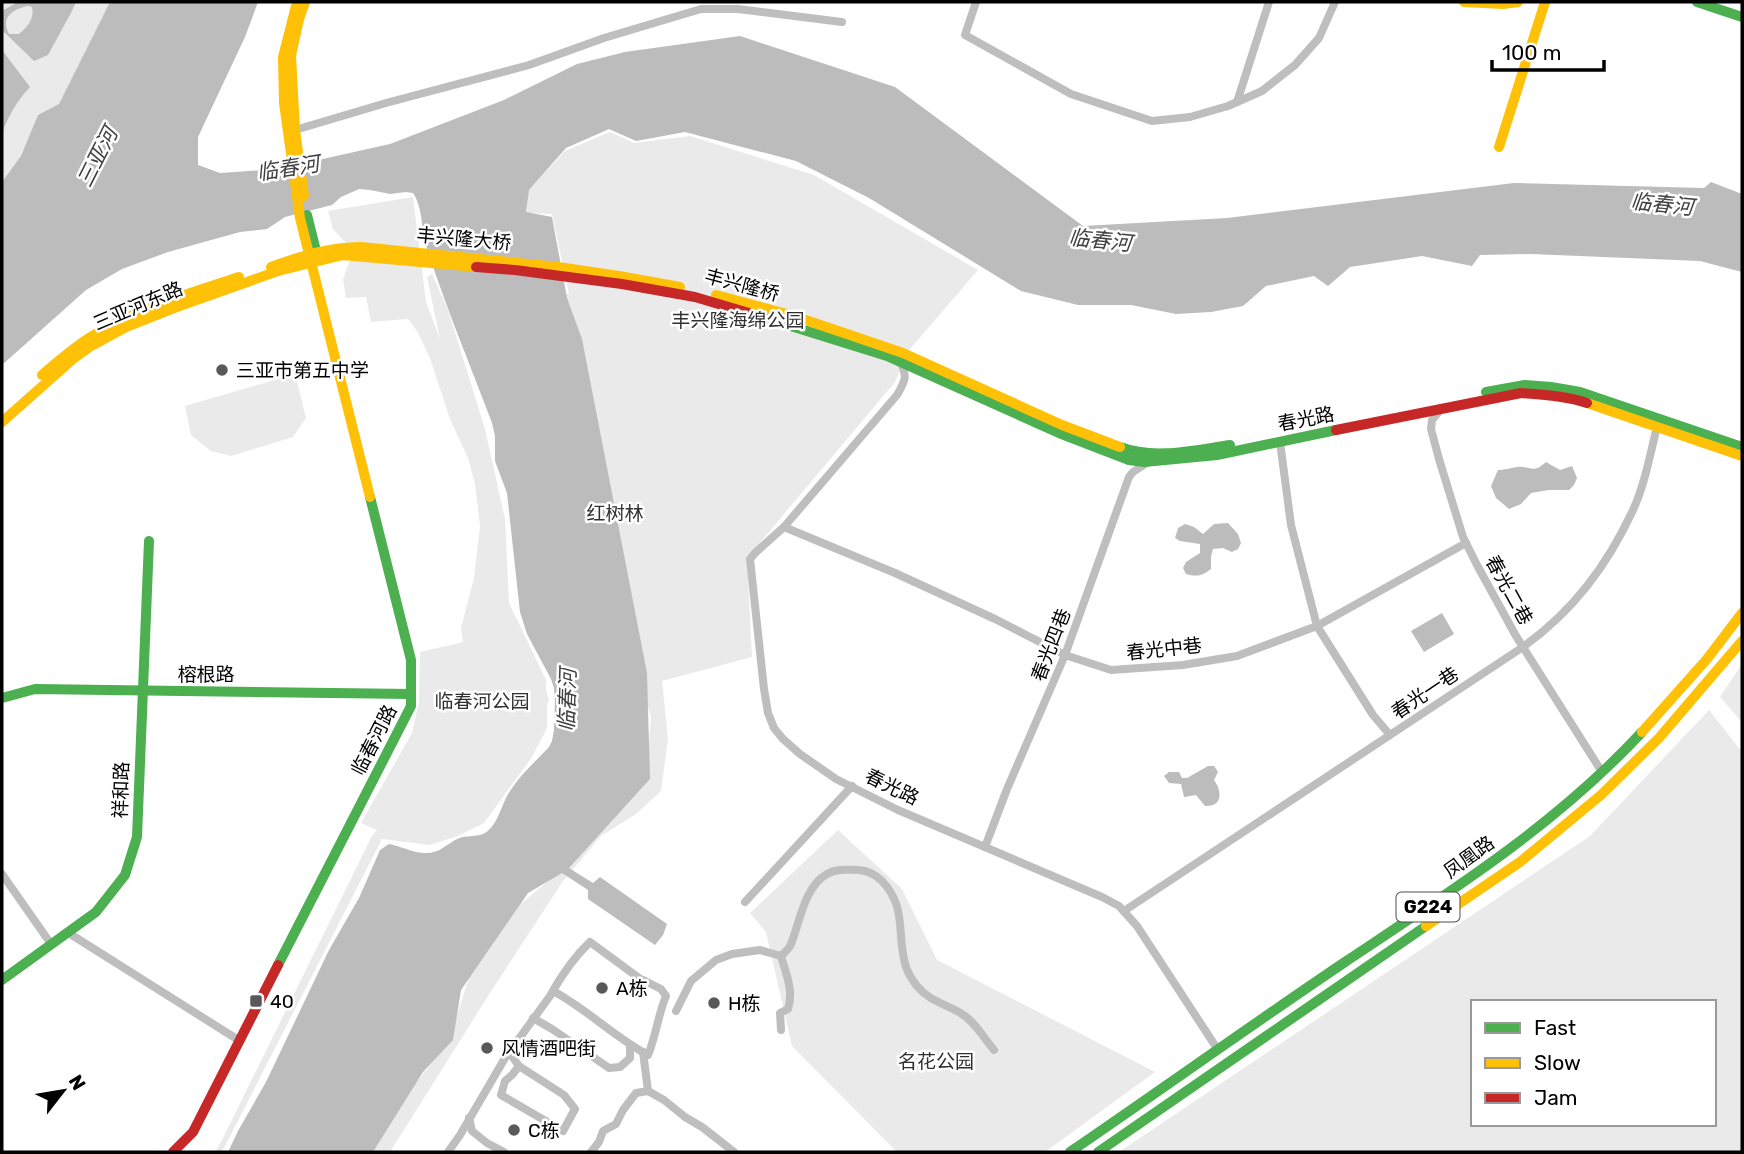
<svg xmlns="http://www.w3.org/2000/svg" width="1744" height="1154" font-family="Rubik,'Noto Sans SC',sans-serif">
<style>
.green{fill:#eaeaea;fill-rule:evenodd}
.water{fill:#bcbcbc;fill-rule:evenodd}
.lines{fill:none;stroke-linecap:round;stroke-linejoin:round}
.street{stroke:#bebebe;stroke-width:8}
.fast{stroke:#4caf50;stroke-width:10}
.slow{stroke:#ffc107;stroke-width:10}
.jam{stroke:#c62828;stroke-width:10}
.poi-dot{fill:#595959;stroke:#fff;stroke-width:2.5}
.labels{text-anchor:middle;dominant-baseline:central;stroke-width:5;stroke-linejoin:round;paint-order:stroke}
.shield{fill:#fff;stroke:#4c4c4c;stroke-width:2}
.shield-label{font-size:18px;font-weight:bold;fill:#000}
.street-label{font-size:19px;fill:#000;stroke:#fff}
.park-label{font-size:19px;fill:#303030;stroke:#fff}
.poi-label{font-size:19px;fill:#000;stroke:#fff;text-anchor:start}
.water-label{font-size:21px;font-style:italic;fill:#414141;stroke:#fff}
</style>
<rect width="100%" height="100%" fill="#fff"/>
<g class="green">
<path d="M2,2H52L48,55L71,13L76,2H121L62,111L2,192V134L7,118L22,95L2,81Z"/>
<path d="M610,132L634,143L690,136L814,175L978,270L910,349L895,382L747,558L752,657L662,681L668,739L661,791L636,814L601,836L563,881L488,996L390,1152H366L401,1102L449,1041L470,974L508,915L548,881L646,779L651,717L515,286L569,294L552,214L526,213L528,191L565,151Z"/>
<path d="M413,197L426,302L440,339L427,277L432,274L448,310L485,429L505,519L509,603L546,680V691L549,699L547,706V728L532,757L484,823L458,836L429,845L382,839L224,1148L221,1152H215L222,1140L372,836L377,830L361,823L412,733L419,702L420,652L463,642L461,628L474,578L480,526L475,484L468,458L450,419L430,358L417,331L408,319L371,322L366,297L346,298L343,279L356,244H347L333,229L328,211Z"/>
<path d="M295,374L306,418L293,437L231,456L211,451L191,435L185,406Z"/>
<path d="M1742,664V722L1720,697Z"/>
<path d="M1709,710L1742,752V1152H1119L1590,836ZM1473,1002H1714V1124H1473Z"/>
<path d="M838,830L902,889L937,960L1155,1072L1045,1152H897L792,1046L766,932L750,913Z"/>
</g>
<g class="water">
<path d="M18,2H76L71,13L48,55L34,61L2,30V11ZM28,6L32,7C35,18 27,28 19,34H9C0,16 14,9 28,6Z"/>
<path d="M110,2H258L245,37L198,137V165L220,173L278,169L390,144L504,100L577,64L625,52L740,36L895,87L1083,226L1227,218L1514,183L1704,188L1711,182L1742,194V272L1700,261L1531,254L1480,255L1472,266L1422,256L1350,267L1328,286L1314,276L1266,286L1243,306L1211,312L1176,314L1131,305H1078L1021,291L869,198L796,161L685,132L636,141L609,129L566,148L529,190L526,212L552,217L567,298L582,339L647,673L650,779L569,868L593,883L600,877L667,924L663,935L655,945L588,899V890L562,873L528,893L461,990L453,1040L423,1072L373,1152H228L238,1131L266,1082L329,950L359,898L380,850L389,844C400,846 414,853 425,853C437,854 445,846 455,840C465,834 477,838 485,833C499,824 501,804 510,791C520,775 536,761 549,747L552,741L554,730L555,700L554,688L551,679L527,634L520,612L507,493L495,461V436L492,423C470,364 445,306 426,245C421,228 423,208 413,193L406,192L390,194L370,190L359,189L341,197L332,205L285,217L267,229L240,232L168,252L122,269L86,290L2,365V182L21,156L38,115L59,104Z"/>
<path d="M2,50L30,87C17,101 8,116 2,134Z"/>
<path d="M1546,462L1560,470L1572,466L1577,478L1574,485L1569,490H1549L1531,493L1521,504L1509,509L1496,498L1491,486L1498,470C1505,470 1509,468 1517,467C1530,465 1532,475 1546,462Z"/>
<path d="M1228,523L1238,534L1241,543L1238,549L1232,552L1223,548L1213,549L1211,557V569C1202,576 1197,577 1186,574L1183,568L1186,562L1200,553V544L1180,541L1175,538L1178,528L1185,524L1194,527L1203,534L1214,524Z"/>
<path d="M1442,613L1454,634L1424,652L1411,631Z"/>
<path d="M1208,766H1214L1218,772L1214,780C1222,791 1223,807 1205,806L1196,795L1184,797L1181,784L1169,783L1164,776L1169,772H1179L1182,778H1187Z"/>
</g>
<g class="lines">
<g class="street">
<path d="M976,2L965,35L1071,94L1152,121L1190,117L1228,106L1262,91L1295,65L1319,38L1335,2"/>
<path d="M1237,102L1269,2"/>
<path d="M295,130L386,103L529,65L604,38L701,9H738L842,22"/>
<path d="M900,361C908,377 905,381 897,395L784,527L755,553L750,559L764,689L768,713L774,728L783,739L800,754L836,779L898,810L1102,897L1119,906L1137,926L1218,1050"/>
<path d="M1442,408L1432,420L1431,429L1439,459L1463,537L1477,565L1516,636L1602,772"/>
<path d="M1280,442L1291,525L1317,626L1373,715L1390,735"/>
<path d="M784,527L895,573L995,619L1065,655L1111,670L1183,665L1237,656L1317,626L1466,543"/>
<path d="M985,847L1007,789L1065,655L1129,477L1133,472L1150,461"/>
<path d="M2,874L51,944"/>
<path d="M745,902L852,786"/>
<path d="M1124,911L1523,647C1573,611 1607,566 1633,510C1645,484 1650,454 1657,427"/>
<path d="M67,932L240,1041"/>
<path d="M781,956C784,953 789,949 791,944C800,922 804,887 827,874C837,868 848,870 859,870C869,871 875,874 882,881C908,908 896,937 906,967C908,973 913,981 917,986C929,1001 946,1004 962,1014C975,1022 984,1038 994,1050"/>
<path d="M676,1011L691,981L716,960L732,954L760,950L781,956C786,974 794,991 788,1009L780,1013L781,1030"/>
<path d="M533,1018L552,1029L609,1068L620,1067L630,1058V1046"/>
<path d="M509,1052L519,1066L564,1095L575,1109L563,1131L501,1095L505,1081L512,1075L519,1066"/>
<path d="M648,1091L664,1100L685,1117L702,1127L734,1152"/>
<path d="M469,1118L472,1131L487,1143L504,1152"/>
<path d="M448,1152L460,1135L505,1058L550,996C561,976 573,958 590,942L639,978L661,989L666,996C658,1015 656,1036 648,1055C614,1037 587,1009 553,991"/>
<path d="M591,1152L599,1142L603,1131L616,1124L623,1110L636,1093L648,1091L643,1052"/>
</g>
<g class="fast">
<path d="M1697,2L1742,17"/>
<path d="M307,215L316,251L314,257"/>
<path d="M749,313L887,356L1059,433L1129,460L1144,462L1217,455L1336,430"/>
<path d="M1486,392L1525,385L1551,387L1580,392L1742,447"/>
<path d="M1120,447C1155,460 1194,450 1230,445"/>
<path d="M2,698L35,689L411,694"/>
<path d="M278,965L411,706V660L370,497"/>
<path d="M2,980L96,912L125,875L137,837L149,541"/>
<path d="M1070,1152C1162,1089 1253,1024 1345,962C1450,892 1556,825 1642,732"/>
<path d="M1098,1152L1426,926"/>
</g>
<g class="slow">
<path d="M297,2L283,57L284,103L300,218L370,497"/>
<path d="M1464,2L1503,4L1518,2"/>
<path d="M1499,147L1545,2"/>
<path d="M304,196L295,130L291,56L299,19L305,2"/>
<path d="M271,267C301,256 329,247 361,247L558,267L619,276L680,287"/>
<path d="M716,295L794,316L903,353L1062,425L1120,447"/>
<path d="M42,375C57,362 72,349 89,338C135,309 188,294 239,277"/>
<path d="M1587,403L1742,456"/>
<path d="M2,422L73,359L91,346L126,327L174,308L278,271L343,255L476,267"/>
<path d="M1642,732L1707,659L1742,613"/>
<path d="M1426,926L1520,862L1601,795L1659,738L1742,641"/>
</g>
<g class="jam">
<path d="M476,267L515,270L622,284L695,297L749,313"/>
<path d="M1336,430L1521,393C1543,395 1566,396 1587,403"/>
<path d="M173,1152L193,1132L278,965"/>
</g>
</g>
<g class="poi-dot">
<circle cx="222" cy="370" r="7"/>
<circle cx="602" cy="988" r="7"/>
<rect x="249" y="994" width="14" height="14" rx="3.5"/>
<circle cx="714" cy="1003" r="7"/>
<circle cx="487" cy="1048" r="7"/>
<circle cx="514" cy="1130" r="7"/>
</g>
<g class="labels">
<rect class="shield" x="1396.5" y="892.5" width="63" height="29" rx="5"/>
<g class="shield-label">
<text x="1428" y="907">G224</text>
</g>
<g class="street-label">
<text transform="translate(464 239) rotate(5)">丰兴隆大桥</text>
<text transform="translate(742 285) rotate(15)">丰兴隆桥</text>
<text transform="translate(138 306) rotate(-23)">三亚河东路</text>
<text transform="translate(1306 419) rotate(-11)">春光路</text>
<text transform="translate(1509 590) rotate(61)">春光二巷</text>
<text transform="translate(1051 645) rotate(-69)">春光四巷</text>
<text transform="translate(1164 649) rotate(-6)">春光中巷</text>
<text x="206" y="674">榕根路</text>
<text transform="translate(1425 693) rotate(-34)">春光一巷</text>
<text transform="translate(374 740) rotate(-63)">临春河路</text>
<text transform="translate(892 787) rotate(26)">春光路</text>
<text transform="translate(121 790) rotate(-88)">祥和路</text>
<text transform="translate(1469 857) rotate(-36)">凤凰路</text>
</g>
<g class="park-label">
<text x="738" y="320">丰兴隆海绵公园</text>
<text x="615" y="513">红树林</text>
<text x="482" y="701">临春河公园</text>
<text x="936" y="1061">名花公园</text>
</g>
<g class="poi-label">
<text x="236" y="370">三亚市第五中学</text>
<text x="616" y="988">A栋</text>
<text x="270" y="1001">40</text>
<text x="728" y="1003">H栋</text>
<text x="501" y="1048">风情酒吧街</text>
<text x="528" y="1130">C栋</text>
</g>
<g class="water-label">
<text transform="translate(97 157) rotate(-63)">三亚河</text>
<text transform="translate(288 168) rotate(-9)">临春河</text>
<text transform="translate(1662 204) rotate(6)">临春河</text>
<text transform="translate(1100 240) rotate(6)">临春河</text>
<text transform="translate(567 700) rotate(-88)">临春河</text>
</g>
</g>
<rect width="1744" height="1154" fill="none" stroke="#000000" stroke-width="7"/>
<rect x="1471" y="1000" width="245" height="126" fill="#ffffff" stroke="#999999" stroke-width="2"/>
<rect x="1485" y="1023" width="35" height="10" fill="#4caf50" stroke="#999999" stroke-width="2"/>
<text x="1534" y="1035" font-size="21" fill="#000000">Fast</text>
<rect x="1485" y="1058" width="35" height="10" fill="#ffc107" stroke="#999999" stroke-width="2"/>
<text x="1534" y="1070" font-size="21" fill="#000000">Slow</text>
<rect x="1485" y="1093" width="35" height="10" fill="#c62828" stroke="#999999" stroke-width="2"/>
<text x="1534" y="1105" font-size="21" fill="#000000">Jam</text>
<g transform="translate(63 1091) rotate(59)" stroke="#ffffff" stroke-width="5" paint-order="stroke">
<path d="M0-5L12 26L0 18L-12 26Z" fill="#000000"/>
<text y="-10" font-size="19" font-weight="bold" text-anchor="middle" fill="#000000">N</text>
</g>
<path d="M1492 60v10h112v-10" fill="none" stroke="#000000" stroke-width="3.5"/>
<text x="1502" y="60" font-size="21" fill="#000000" stroke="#ffffff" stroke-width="5" paint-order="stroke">100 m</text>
</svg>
